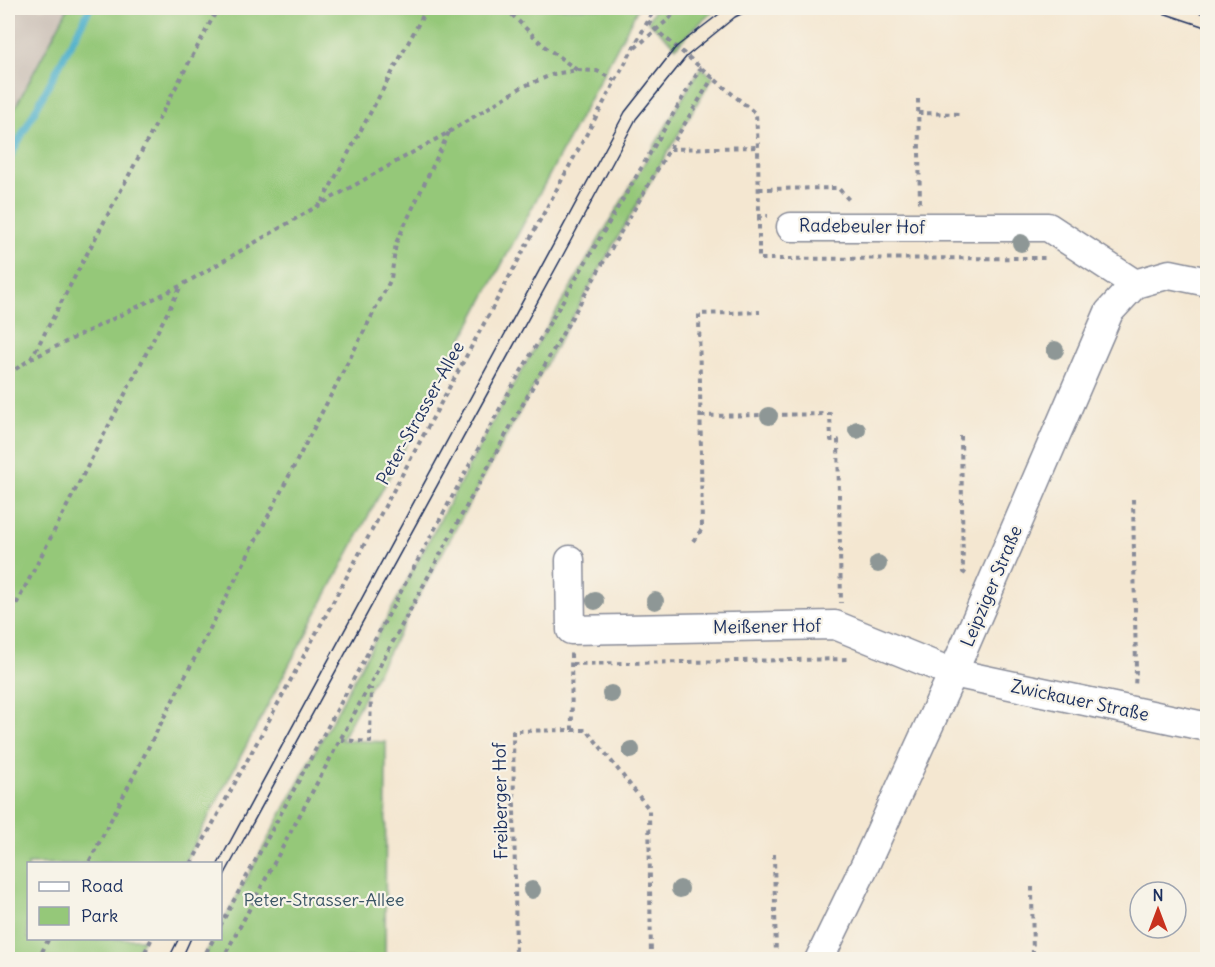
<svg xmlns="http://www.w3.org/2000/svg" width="1215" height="967" font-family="Delius,sans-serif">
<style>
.industrial{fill:#cdc2b9}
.green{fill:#95c879;stroke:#587c6c;stroke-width:1.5}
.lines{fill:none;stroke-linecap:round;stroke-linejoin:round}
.stream{stroke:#4aaeca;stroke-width:7}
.minor-casing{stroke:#888b98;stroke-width:31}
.path{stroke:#888b98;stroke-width:4;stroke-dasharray:4.5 4.5;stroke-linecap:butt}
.minor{stroke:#fff;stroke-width:28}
.tram{stroke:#1b2f5e;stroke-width:1.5}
.tree{fill:#8e9796}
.labels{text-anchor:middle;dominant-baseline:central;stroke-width:4.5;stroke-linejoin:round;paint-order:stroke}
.street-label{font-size:18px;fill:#1b2f5e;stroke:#f7f3e8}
.park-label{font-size:18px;fill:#3a5565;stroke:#f7f3e8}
</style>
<rect width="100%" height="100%" fill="#f7f3e8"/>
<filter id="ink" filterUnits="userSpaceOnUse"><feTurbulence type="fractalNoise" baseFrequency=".0167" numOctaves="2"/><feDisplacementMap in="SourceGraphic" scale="12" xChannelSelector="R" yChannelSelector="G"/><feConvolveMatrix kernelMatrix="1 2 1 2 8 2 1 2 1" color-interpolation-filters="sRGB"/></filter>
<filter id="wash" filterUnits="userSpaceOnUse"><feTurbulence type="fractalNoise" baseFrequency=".008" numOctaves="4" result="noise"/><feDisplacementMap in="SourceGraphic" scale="24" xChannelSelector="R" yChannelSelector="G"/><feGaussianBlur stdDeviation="1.35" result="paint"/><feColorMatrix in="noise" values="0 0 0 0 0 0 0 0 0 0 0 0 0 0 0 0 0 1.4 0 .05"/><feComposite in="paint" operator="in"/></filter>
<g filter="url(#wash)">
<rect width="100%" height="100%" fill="#f4e7d1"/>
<path class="industrial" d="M8,8H68L8,121Z"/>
<g class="green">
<path d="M68,8H638L184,863L28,864V938L144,939L133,959H8V121Z"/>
<path d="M655,8H717L692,30L676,47L648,21Z"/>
<path d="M701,67L713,77C581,293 462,517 341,740L386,742L385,959H202L214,939L220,938L221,926L510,390Z"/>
</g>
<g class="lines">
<path class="stream" d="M8,161L90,8"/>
</g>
</g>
<g filter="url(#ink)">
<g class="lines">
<defs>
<g id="minor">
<path d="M791,227H1048L1135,284"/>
<path d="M570,560L571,630L835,625L953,673L1208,727"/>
<path d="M819,960L865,865L953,673L1109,312L1135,284L1170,274L1208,282"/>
</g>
</defs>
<use href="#minor" class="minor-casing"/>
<g class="path">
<path d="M506,8L509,12L544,46L577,70"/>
<path d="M648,21L656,30L756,114L758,147L759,216H768"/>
<path d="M635,48L670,18L678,8"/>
<path d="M918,99L920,203"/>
<path d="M918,113L960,114"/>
<path d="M449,132L522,87L554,74L578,70L597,71L616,81"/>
<path d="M670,149L758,147"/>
<path d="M759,189L838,188L851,202"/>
<path d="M322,202L427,8"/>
<path d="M759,216V259L1046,258"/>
<path d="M31,359L218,8"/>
<path d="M8,374L31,359L182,285L321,204L449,132L396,243L391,279L88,864"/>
<path d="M701,416L830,414L831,440H838L841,603"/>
<path d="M961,436L963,572L969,576"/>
<path d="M1133,499L1136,670L1135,687"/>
<path d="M693,541L702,529L699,314L760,312"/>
<path d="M8,620L181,286"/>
<path d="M572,664L849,659"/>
<path d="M572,730H587L649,809L651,960"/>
<path d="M341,740L370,742L371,688"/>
<path d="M774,854L776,960"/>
<path d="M191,864L655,8"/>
<path d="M1032,887L1033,960"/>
<path d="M220,926L510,390L701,67"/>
<path d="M38,960L49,938"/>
<path d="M141,960L152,938"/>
<path d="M202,960L214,938"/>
<path d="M222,960C382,663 538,364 713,77"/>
<path d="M516,960L513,731L572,730L571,653"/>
</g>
<use href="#minor" class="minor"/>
<g class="tram">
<path d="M1148,8L1208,28"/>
<path d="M1185,8L1208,15"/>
<path d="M218,864L625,112L676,47L727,8"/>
<path d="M220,883L562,257L636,119L687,56L735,17L753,8"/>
<path d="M168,960L179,938"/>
<path d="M181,960L191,938"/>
</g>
</g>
<g class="tree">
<circle cx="1021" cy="243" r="9"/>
<circle cx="1055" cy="350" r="9"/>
<circle cx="769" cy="416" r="9"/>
<circle cx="857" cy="430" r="9"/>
<circle cx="878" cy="564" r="9"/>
<circle cx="595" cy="601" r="9"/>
<circle cx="655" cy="601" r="9"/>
<circle cx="611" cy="694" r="9"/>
<circle cx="631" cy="750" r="9"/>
<circle cx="680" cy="889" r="9"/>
<circle cx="532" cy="890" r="9"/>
</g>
</g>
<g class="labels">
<g class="street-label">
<text transform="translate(862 226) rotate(1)">Radebeuler Hof</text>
<text transform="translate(420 413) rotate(-61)">Peter-Strasser-Allee</text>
<text transform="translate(991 586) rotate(-67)">Leipziger Straße</text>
<text transform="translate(767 626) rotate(-1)">Meißener Hof</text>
<text transform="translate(1080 700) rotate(12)">Zwickauer Straße</text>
<text transform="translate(500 801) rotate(-91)">Freiberger Hof</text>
</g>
<g class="park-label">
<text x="324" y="899">Peter-Strasser-Allee</text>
</g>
</g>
<rect width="1215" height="967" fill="none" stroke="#f7f3e8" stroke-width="30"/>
<rect x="27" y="862" width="195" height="78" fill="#f7f3e8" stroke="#9fa5b1" stroke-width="1.5"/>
<rect x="39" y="882" width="30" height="9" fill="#ffffff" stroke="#9fa5b1" stroke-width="1.5"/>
<text x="81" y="892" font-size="18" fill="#1b2f5e">Road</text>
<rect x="39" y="907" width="30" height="18" fill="#95c879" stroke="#9fa5b1" stroke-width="1.5"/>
<text x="81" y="922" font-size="18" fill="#1b2f5e">Park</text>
<g transform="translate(1158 910)"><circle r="28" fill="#f7f3e8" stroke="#9fa5b1" stroke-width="1.5"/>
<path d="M0-4.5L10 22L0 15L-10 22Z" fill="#c8321e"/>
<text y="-9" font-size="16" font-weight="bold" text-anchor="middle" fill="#1b2f5e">N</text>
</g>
</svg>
